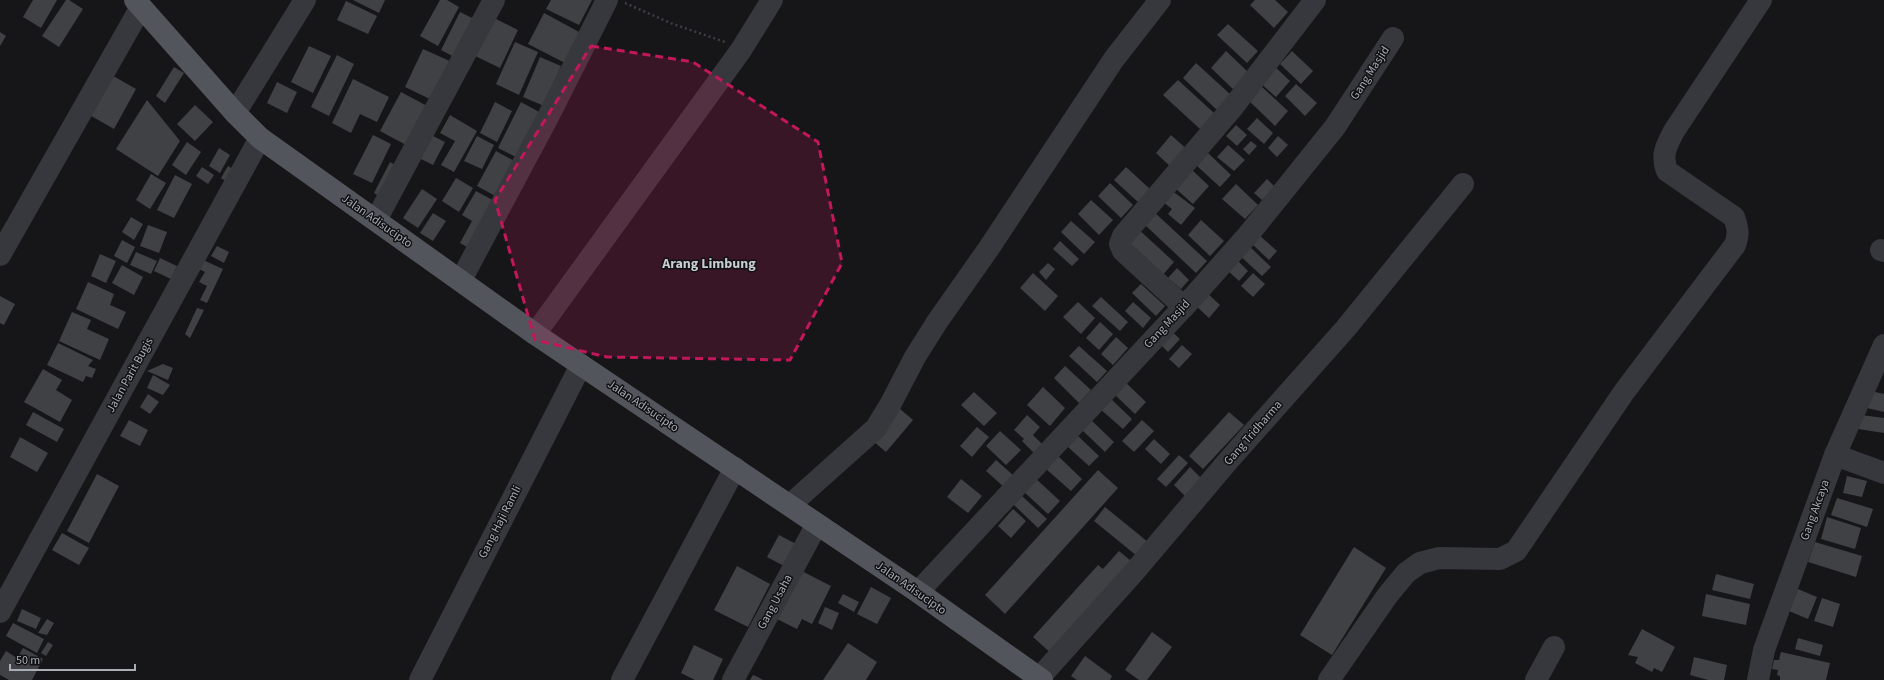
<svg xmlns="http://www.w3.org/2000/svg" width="1884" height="680" font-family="'Source Sans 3',sans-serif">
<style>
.building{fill:#404145}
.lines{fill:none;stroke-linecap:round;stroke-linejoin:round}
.path{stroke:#3d3f44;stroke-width:2.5;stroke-dasharray:2 3;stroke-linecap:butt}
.minor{stroke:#37383d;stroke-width:22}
.major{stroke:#53555c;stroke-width:22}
.marked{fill:#c2185b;fill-opacity:0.2;stroke:#c2185b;stroke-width:3;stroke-dasharray:8 5;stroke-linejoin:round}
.labels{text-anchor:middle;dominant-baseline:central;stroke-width:3;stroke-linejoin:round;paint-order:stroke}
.street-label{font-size:12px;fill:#a8adb8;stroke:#111113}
.quarter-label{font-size:14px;font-weight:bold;fill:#c9ccd4;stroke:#111113}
</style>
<rect width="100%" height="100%" fill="#161618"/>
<g class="building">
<path d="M33,0H57L41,28L23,17Z"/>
<path d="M66,0H69L83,9L59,47L42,36Z"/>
<path d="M353,0H385L379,13Z"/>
<path d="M440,0H447L459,7L438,46L420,36Z"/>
<path d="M551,0H592L579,25L546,9Z"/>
<path d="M1255,0H1275L1288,12L1274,28L1250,5Z"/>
<path d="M346,1L377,16L368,34L337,20Z"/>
<path d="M460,12L476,20L456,58L441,50Z"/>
<path d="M544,13L581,33L565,63L528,44Z"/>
<path d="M490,16L518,30L500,68L471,54Z"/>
<path d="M1228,24L1258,51L1247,63L1217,35Z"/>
<path d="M0,32L6,36L0,46Z"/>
<path d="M515,42L538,52L519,95L496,84Z"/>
<path d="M309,46L331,56L313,93L291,82Z"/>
<path d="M423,49L454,63L436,102L405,87Z"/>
<path d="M1226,51L1248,72L1233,89L1211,68Z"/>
<path d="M1292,51L1313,71L1301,84L1280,64Z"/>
<path d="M337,55L354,64L329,116L311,107Z"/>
<path d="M540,57L561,66L544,106L523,97Z"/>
<path d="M1196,63L1231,95L1217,110L1183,78Z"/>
<path d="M1272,64L1290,81L1276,97L1257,80Z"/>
<path d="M174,67L184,73L165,103L156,96Z"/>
<path d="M108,73L136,89L114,129L86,113Z"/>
<path d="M353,79L389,97L377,122L360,114L351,133L332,123Z"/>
<path d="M1178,80L1214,113L1200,129L1163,95Z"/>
<path d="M277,82L297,92L287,113L267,103Z"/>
<path d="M1296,84L1317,103L1305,116L1285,96Z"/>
<path d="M1260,85L1288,111L1275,126L1247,99Z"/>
<path d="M401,92L429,107L408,146L380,131Z"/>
<path d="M147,100L180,141L158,176L116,149Z"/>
<path d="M495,102L512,111L497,142L480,133Z"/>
<path d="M521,102L541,113L518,158L498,148Z"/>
<path d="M195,105L213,122L195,141L177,124Z"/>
<path d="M450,115L477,131L454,172L441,165L455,141L440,133Z"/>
<path d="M1257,118L1273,133L1264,144L1247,129Z"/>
<path d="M1236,125L1247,135L1237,146L1226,136Z"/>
<path d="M429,134L445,142L433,165L417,157Z"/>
<path d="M373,135L391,144L372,183L353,174Z"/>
<path d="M1171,135L1190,152L1174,170L1156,153Z"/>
<path d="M477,136L494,145L482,169L464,161Z"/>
<path d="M1278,136L1288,145L1277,157L1268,148Z"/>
<path d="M1251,141L1257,146L1249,155L1243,149Z"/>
<path d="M187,142L201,152L186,175L172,165Z"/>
<path d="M1228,145L1245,160L1234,171L1217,157Z"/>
<path d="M219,148L230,155L220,173L209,166Z"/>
<path d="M496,151L518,163L499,198L477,186Z"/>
<path d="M1208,153L1231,175L1220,187L1197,166Z"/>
<path d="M390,162L398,167L382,198L374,193Z"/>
<path d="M228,166L237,172L230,184L221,178Z"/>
<path d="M202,167L214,175L208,184L196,176Z"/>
<path d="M1126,167L1150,189L1138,202L1114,180Z"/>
<path d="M1191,169L1209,186L1193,204L1174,187Z"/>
<path d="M151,174L166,183L150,209L136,200Z"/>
<path d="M175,175L192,184L174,218L157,210Z"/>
<path d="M456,178L473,188L459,212L442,201Z"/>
<path d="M1267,179L1275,187L1262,200L1254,193Z"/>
<path d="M1110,183L1133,205L1121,218L1098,196Z"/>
<path d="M1236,184L1258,205L1245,219L1222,199Z"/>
<path d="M422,189L437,199L418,228L403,218Z"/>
<path d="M1171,190L1195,208L1181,225L1168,214L1172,209L1162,201Z"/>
<path d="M476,191L498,203L472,250L460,243L472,221L462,215Z"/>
<path d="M1091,200L1113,220L1099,235L1078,214Z"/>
<path d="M1154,212L1207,261L1196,273L1143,223Z"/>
<path d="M433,213L446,221L433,241L420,233Z"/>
<path d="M131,217L143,224L134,240L122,232Z"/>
<path d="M1201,220L1224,241L1210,256L1188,235Z"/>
<path d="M1071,221L1095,242L1084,254L1061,232Z"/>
<path d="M148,225L167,232L159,253L140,246Z"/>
<path d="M1136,227L1174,262L1161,277L1123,242Z"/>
<path d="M1259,235L1277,251L1269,260L1251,243Z"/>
<path d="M122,240L135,247L127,263L114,256Z"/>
<path d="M1060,241L1079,259L1072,266L1053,249Z"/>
<path d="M1247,244L1271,267L1262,276L1238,254Z"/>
<path d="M217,246L229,252L224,263L211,256Z"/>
<path d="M136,252L157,261L151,274L130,265Z"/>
<path d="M100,254L116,261L106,283L91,276Z"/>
<path d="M160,258L177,266L171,279L154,271Z"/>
<path d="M203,260L223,269L207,303L200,300L207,286L199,282L205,272L199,269Z"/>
<path d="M1237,260L1248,271L1239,281L1227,270Z"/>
<path d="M1048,263L1055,269L1046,280L1039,272Z"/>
<path d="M122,265L143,277L134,295L112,283Z"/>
<path d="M1177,268L1189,280L1181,289L1168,278Z"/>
<path d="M1033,273L1058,296L1045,311L1020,288Z"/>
<path d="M1253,273L1265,284L1253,297L1241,286Z"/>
<path d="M88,282L114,294L110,305L126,312L118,329L76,309Z"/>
<path d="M1141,284L1165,306L1156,316L1132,293Z"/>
<path d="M1206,292L1220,305L1209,318L1194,304Z"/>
<path d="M0,296L15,304L4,325L0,323Z"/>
<path d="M1101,297L1128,322L1120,331L1092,306Z"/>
<path d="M1078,302L1095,318L1081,334L1063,317Z"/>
<path d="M1133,302L1151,318L1143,328L1125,311Z"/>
<path d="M197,308L204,310L190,338L185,334Z"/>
<path d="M72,312L91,320L87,329L109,339L100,360L59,341Z"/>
<path d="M1100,322L1113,334L1099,350L1086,338Z"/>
<path d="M1170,330L1180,339L1168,352L1158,342Z"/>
<path d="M1116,337L1128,348L1113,365L1101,354Z"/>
<path d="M58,343L93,360L88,366L96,369L92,378L86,376L83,382L47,365Z"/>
<path d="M1182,345L1192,354L1179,368L1169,359Z"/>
<path d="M1079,346L1107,371L1097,382L1069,356Z"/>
<path d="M163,364L173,368L168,380L147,371Z"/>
<path d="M1065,366L1091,390L1079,403L1054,378Z"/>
<path d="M43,369L62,380L56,390L72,400L60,422L24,402Z"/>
<path d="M153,375L170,385L163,395L147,388Z"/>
<path d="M1123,380L1146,402L1135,414L1112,392Z"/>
<path d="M1043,387L1065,408L1050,426L1027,405Z"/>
<path d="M1871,391L1884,394V412L1867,408Z"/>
<path d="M974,392L997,413L984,426L961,405Z"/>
<path d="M148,394L159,402L150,414L140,407Z"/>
<path d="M1109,397L1132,419L1123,429L1099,408Z"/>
<path d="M900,409L913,420L886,452L873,441Z"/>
<path d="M33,412L64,429L57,442L26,425Z"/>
<path d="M1229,412L1244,425L1203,469L1189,456Z"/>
<path d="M1027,415L1040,427L1033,435L1044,446L1036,455L1022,441L1024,439L1014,430Z"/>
<path d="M1861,415L1884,418V433L1858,429Z"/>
<path d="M1090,419L1114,442L1105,452L1081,429Z"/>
<path d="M129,420L148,430L140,446L120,436Z"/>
<path d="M1142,420L1154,431L1134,452L1122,441Z"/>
<path d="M977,427L989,437L972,457L960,446Z"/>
<path d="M1000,431L1021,450L1006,465L986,446Z"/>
<path d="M1078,436L1099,456L1089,466L1068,447Z"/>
<path d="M20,437L48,453L37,472L10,457Z"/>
<path d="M1154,439L1170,454L1161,464L1145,449Z"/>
<path d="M1057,455L1082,479L1071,491L1045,468Z"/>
<path d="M1179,455L1188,463L1166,487L1157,479Z"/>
<path d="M996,460L1014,476L1004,487L986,471Z"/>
<path d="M1190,467L1204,481L1188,499L1174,485Z"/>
<path d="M1098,470L1118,488L1005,614L985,595Z"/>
<path d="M97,474L119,486L89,543L67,531Z"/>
<path d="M1847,476L1867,481L1862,497L1843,493Z"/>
<path d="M1034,477L1060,501L1048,514L1022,490Z"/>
<path d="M961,479L982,496L968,513L947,497Z"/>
<path d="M1022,496L1047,519L1038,528L1014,505Z"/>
<path d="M1837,498L1873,509L1867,527L1831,515Z"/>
<path d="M1105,507L1148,542L1137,556L1094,521Z"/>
<path d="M1013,509L1026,521L1011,538L998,526Z"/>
<path d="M1827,517L1861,528L1855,549L1821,539Z"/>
<path d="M62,533L89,548L79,565L52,550Z"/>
<path d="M779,535L796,544L784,566L767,557Z"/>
<path d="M1815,542L1862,556L1856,577L1808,562Z"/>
<path d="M1354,547L1386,568L1332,655L1300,635Z"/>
<path d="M1119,551L1131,561L1053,655L1033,637L1098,565L1103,569Z"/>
<path d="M737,566L770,584L748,627L714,610Z"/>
<path d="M796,568L831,586L812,624L802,619L797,629L771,616Z"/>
<path d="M1716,574L1754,584L1750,599L1712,590Z"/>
<path d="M871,587L891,598L877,624L857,614Z"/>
<path d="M1798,589L1817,597L1808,619L1789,611Z"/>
<path d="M843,594L859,602L854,612L838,603Z"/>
<path d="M1706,594L1750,604L1746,625L1702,616Z"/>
<path d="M1822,598L1840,604L1833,627L1814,621Z"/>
<path d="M825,607L839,613L832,630L818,623Z"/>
<path d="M22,609L41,618L36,629L17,621Z"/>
<path d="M47,619L54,623L47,635L38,633Z"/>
<path d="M13,623L44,639L37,653L6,636Z"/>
<path d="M1642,629L1675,647L1662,672L1654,668L1652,672L1635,663L1638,657L1628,655Z"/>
<path d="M1152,632L1172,647L1147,680H1139L1125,670Z"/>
<path d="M1798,638L1823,645L1820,656L1795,649Z"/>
<path d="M48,642L53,645L46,656L41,653Z"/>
<path d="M848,643L877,662L866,680H823Z"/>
<path d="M694,645L723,659L713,680H695L681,673Z"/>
<path d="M23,648L43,659L32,680H9L0,675V661L6,651L17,658Z"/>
<path d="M1781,652L1830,663L1826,680H1780V676L1777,675L1778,670L1772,669L1774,660H1779Z"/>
<path d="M1085,656L1112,676L1110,680H1077L1071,676Z"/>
<path d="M1694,657L1727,665L1724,680H1708L1690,675Z"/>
<path d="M753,675L758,677L763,680H750Z"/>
</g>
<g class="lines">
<path class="path" d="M625,3L673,24L725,42"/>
<g class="minor">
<path d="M235,113L305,0"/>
<path d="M376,220L494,0"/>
<path d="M1881,250L1884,251"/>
<path d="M0,255L141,7"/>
<path d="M461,280L548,117L607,0"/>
<path d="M1184,307L1123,251L1120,244L1123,236L1233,107L1315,0"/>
<path d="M535,334L741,50L772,0"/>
<path d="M1835,455L1884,473"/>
<path d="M790,505L876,428L890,405L915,357L937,322L989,248L1114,59L1160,0"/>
<path d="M918,592L1193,297L1248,235L1335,127L1393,38"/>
<path d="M0,612L260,138"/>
<path d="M1039,678L1135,571L1228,461L1346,328L1463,184"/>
<path d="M420,680L581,365"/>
<path d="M622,680L735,468"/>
<path d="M733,680L817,524"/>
<path d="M1329,680L1387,596L1406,573L1420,563L1439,558L1500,559L1516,551L1624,392L1735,245C1739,234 1738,228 1734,217L1667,171C1661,154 1666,147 1674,131L1761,0"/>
<path d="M1536,680L1554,647"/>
<path d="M1758,680L1764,650L1835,455L1884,345"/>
</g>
<path class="major" d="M135,0L235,113L260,138L535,334L918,592L1042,680"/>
</g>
<path class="marked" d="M591,46L693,62L818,142L842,263L790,360L607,357L535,340L495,200Z"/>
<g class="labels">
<g class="street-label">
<text transform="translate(1370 73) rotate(-57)">Gang Masjid</text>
<text transform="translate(377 221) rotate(35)">Jalan Adisucipto</text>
<text transform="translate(1167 324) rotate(-47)">Gang Masjid</text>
<text transform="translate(130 375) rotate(-61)">Jalan Parit Bugis</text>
<text transform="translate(643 406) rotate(34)">Jalan Adisucipto</text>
<text transform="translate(1253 433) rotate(-49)">Gang Tridharma</text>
<text transform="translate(1815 510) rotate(-70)">Gang Akcaya</text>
<text transform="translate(500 522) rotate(-63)">Gang Haji Ramli</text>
<text transform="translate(911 588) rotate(35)">Jalan Adisucipto</text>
<text transform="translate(775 602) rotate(-62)">Gang Usaha</text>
</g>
<g class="quarter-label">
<text x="709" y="264">Arang Limbung</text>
</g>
</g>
<path d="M10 664v6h125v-6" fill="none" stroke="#a8adb8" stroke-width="2"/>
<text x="16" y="664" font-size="12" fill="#a8adb8" stroke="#111113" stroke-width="3" paint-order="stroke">50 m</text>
</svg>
